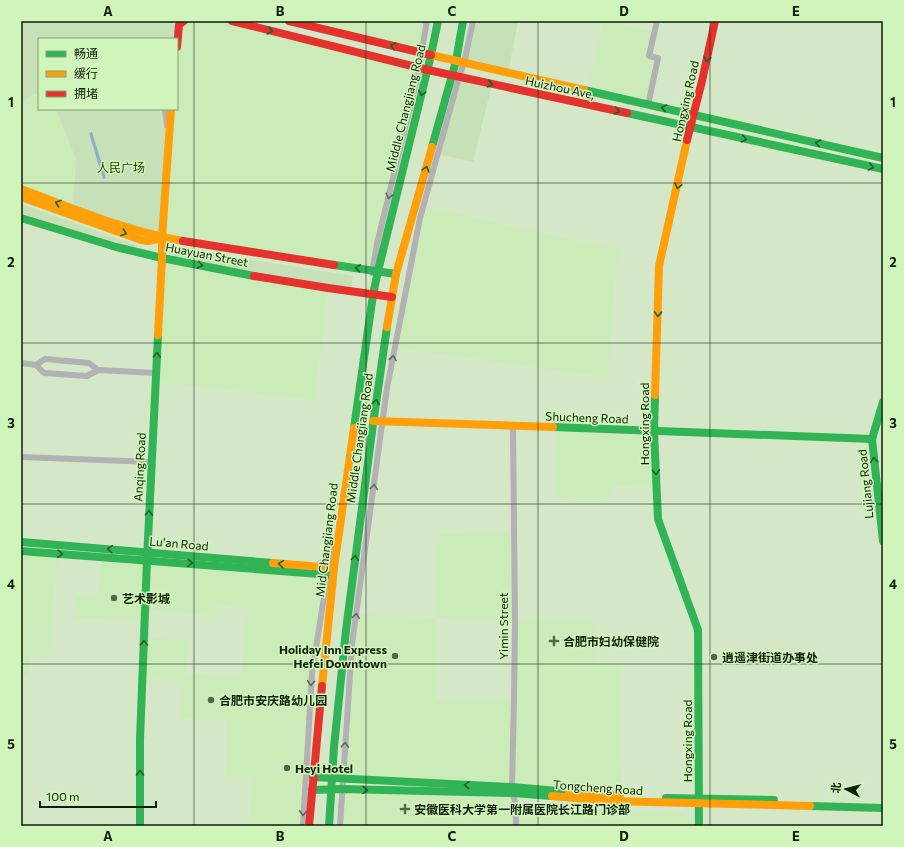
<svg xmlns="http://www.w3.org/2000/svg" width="904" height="847" font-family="Commissioner,'Noto Sans SC',sans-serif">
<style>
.built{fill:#cbebb9;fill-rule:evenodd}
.green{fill:#c6e0b7}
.water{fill:#8daec4}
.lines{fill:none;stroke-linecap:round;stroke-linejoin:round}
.street{stroke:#b2b1b3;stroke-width:6}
.fast{stroke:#30b455;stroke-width:8}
.slow{stroke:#ff9f0a;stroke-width:8}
.jam{stroke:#e5322d;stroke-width:8}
.oneway{stroke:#1f622b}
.oneway2{stroke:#62685e}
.grid{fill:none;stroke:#111e09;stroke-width:1;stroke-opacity:0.55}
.poi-dot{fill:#55654c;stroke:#d0f5bb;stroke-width:1.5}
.labels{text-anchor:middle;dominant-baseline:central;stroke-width:3;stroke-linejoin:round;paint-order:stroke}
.street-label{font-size:12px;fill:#111e09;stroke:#d0f5bb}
.park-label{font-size:12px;fill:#24430b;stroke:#d0f5bb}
.poi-label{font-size:12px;font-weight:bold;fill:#111e09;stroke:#d0f5bb;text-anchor:start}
.neatline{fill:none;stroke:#111e09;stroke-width:1.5}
.grid-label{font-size:13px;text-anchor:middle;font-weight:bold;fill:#111e09}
</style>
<rect width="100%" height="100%" fill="#d4e8c8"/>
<g class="built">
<path d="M184,21H232L419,68L373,270L162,238L171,109H177V47Z"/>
<path d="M289,21H427L422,53Z"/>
<path d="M603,21L655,32L649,56L658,58L648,105L588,91Z"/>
<path d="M33,94H39V109H56L76,159L73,208L21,189V106L25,100Z"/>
<path d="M423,206L618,250L607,377L395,348Z"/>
<path d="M162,258L328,288L315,400L156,382Z"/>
<path d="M557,428L654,431L657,484L612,487L608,501L558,498Z"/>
<path d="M514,532L515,620H592L596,662L620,663V733L623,797L343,778L356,614L436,618L437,550L441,534ZM436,618L491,621H514V700H437Z"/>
<path d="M21,551L58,554L48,658L30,656L28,677L21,676Z"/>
<path d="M103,557L327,574L312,673L303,826H248L252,777L225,776L226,721L181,718L184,681L142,678L144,637L187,641L185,673L241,677L248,609L218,605L216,616L145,609L144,621L74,617L76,595L97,596Z"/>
<path d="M342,789L513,793L516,826H340Z"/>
<path d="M518,809L587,811L682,813L693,826H518Z"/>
</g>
<g class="green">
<path d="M21,21H179L177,39H39V94H33L25,100L21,106Z"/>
<path d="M473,21H518L508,73L464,63Z"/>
<path d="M459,77L492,84L473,162L437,154Z"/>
<path d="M56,109H171L162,238L73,208L76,159Z"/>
<path d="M21,204L135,245L138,248L132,253L21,213Z"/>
<path d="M177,248L353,276L351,288L175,258L172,254L173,250Z"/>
</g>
<path class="water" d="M92,132L106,178L103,179L89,133Z"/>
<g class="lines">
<g class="street">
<path d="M648,105L658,58L649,56L657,21"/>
<path d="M165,109L167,126"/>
<path d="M372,273L377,244L417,79L427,21"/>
<path d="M21,363L36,365L44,373L87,376L98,370L156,373"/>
<path d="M36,365L45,359L89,363L98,370"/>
<path d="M513,426L515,621L514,700L512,787L516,808V826"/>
<path d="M21,457L152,462"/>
<path d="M303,826L312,673L333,540"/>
<path d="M340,826L352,644L387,388L420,218L459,77L464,63L473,21"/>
</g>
<g class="fast">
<path d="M584,90L883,158"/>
<path d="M627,113L883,169"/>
<path d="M432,147L456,61L463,21"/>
<path d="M21,218L116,247L162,258L254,276"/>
<path d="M334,265L396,274"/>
<path d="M655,395L654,431L658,519L698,630L699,826"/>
<path d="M883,402L872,439L883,541"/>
<path d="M553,427L872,439"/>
<path d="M354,428L373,295L378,271L431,55L438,21"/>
<path d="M21,542L273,563"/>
<path d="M21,551L333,575"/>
<path d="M313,777L512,787L569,792"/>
<path d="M312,790L342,789L513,793L552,796"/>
<path d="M666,798L774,800"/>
<path d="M810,806L883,808"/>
<path d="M140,826V739L147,560L158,335"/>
<path d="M329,826L334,747L346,630L373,424L387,327"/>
</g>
<g class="slow">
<path d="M431,55L584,90"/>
<path d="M21,189C73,208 128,232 183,241"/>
<path d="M21,197L141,240L148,241L162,238"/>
<path d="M387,327L396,274L432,147"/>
<path d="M158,335L162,258V238L171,109"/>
<path d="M655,395L659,266L687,140"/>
<path d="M373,421L553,427"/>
<path d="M273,563L334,568"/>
<path d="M322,686L334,568L354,428"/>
<path d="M569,792L620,796"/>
<path d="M552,796L608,801L810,806"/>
</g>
<g class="jam">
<path d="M232,21L428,70"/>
<path d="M289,21L431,55"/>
<path d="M177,47L179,25L184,21"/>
<path d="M428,70L627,113"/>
<path d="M687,140L702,81L715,21"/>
<path d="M183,241L334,265"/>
<path d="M254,276L328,288L392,297"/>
<path d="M309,826L322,686"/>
</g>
</g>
<defs><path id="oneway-chevron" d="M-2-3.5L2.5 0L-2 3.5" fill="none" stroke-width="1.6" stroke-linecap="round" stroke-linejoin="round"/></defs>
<g class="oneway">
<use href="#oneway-chevron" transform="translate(270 31) rotate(14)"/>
<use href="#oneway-chevron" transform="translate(393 46) rotate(-166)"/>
<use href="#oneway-chevron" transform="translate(707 59) rotate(102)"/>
<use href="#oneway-chevron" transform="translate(490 84) rotate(12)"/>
<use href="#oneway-chevron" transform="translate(422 93) rotate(104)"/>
<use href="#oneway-chevron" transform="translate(664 108) rotate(-167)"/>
<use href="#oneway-chevron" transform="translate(617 111) rotate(12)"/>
<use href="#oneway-chevron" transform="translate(744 139) rotate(12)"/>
<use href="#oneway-chevron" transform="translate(818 143) rotate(-167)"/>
<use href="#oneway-chevron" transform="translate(871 167) rotate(12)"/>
<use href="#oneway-chevron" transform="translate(426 169) rotate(-74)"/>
<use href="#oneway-chevron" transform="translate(678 186) rotate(103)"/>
<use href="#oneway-chevron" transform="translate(58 203) rotate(-160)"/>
<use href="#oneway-chevron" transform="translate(124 233) rotate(20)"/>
<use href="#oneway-chevron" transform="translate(200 265) rotate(11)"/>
<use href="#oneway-chevron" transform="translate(358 268) rotate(-172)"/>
<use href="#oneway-chevron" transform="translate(658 314) rotate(92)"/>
<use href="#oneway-chevron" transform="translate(157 355) rotate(-87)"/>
<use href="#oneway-chevron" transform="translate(376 402) rotate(-81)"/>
<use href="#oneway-chevron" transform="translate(874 460) rotate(-96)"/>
<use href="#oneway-chevron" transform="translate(656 472) rotate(87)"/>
<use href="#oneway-chevron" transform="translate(149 513) rotate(-87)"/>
<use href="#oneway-chevron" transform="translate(110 549) rotate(-175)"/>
<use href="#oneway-chevron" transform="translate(60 554) rotate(4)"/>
<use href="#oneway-chevron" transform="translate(355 558) rotate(-82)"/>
<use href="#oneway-chevron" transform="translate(190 563) rotate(4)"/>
<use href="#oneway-chevron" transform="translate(281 564) rotate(-175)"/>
<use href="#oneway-chevron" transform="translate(144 643) rotate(-88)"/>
<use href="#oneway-chevron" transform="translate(140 773) rotate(-90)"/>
<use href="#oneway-chevron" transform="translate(467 785) rotate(-177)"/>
<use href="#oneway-chevron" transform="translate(365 790) rotate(1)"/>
</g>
<g class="oneway2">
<use href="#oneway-chevron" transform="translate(389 196) rotate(104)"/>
<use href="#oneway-chevron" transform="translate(393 358) rotate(-79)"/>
<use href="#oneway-chevron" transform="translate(374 487) rotate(-82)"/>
<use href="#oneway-chevron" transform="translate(356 616) rotate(-82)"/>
<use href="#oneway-chevron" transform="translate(311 683) rotate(94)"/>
<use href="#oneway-chevron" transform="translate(345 745) rotate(-87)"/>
<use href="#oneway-chevron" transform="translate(303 813) rotate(93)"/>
</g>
<path class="grid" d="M194,21V826M366,21V826M538,21V826M710,21V826M21,183H883M21,343H883M21,504H883M21,664H883"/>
<g class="poi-dot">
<circle cx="114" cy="598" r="4"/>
<path d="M552 635h4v4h4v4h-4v4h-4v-4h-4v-4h4z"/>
<circle cx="395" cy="656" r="4"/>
<circle cx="714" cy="657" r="4"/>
<circle cx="211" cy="700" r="4"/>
<circle cx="287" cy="768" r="4"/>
<path d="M403 803h4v4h4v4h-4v4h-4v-4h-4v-4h4z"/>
</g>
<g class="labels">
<g class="street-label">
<text transform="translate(560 87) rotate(12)">Huizhou Ave,</text>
<text transform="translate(685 101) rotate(-77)">Hongxing Road</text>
<text transform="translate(405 108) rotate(-76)">Middle Changjiang Road</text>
<text transform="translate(207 254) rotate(11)">Huayuan Street</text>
<text transform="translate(587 417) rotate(2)">Shucheng Road</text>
<text transform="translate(644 424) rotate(-90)">Hongxing Road</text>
<text transform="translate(359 438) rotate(-82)">Middle Changjiang Road</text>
<text transform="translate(139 467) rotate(-87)">Anqing Road</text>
<text transform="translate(865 484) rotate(-96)">Lujiang Road</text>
<text transform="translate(326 540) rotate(-83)">Mid Changjiang Road</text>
<text transform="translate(179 543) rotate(5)">Lu'an Road</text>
<text transform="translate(503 626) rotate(-90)">Yimin Street</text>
<text transform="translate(687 741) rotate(-90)">Hongxing Road</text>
<text transform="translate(598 787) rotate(4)">Tongcheng Road</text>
</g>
<g class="park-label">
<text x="121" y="167">人民广场</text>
</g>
<g class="poi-label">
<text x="122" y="598">艺术影城</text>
<text x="563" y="641">合肥市妇幼保健院</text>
<text x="387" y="649" text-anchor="end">Holiday Inn Express<tspan x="387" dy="14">Hefei Downtown</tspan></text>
<text x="722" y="657">逍遥津街道办事处</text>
<text x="219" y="700">合肥市安庆路幼儿园</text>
<text x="295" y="768">Heyi Hotel</text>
<text x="414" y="809">安徽医科大学第一附属医院长江路门诊部</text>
</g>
</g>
<rect width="904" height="847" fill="none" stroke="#d0f5bb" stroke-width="44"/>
<rect x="38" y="38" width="140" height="72" fill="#d0f5bb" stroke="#849f74"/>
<rect x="46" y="51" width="20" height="6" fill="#30b455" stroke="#849f74"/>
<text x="74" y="58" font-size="12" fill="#111e09">畅通</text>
<rect x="46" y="71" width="20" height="6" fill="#ff9f0a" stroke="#849f74"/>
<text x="74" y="78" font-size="12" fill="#111e09">缓行</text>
<rect x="46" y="91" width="20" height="6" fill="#e5322d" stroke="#849f74"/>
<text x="74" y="98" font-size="12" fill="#111e09">拥堵</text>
<g transform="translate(846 789) rotate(277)" stroke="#d0f5bb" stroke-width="3" paint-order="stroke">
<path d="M0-3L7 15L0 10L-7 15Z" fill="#111e09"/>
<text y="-6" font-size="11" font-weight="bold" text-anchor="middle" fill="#111e09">北</text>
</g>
<path d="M40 801v6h116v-6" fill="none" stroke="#111e09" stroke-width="2"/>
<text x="46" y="801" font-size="12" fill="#111e09" stroke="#d0f5bb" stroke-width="3" paint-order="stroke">100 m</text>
<rect x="22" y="22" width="860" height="803" class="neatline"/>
<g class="grid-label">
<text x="108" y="16">A</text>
<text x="280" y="16">B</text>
<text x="452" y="16">C</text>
<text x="624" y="16">D</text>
<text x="796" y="16">E</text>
<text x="11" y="107">1</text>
<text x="893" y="107">1</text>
<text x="11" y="267">2</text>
<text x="893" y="267">2</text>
<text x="11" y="428">3</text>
<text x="893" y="428">3</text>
<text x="11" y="589">4</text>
<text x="893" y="589">4</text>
<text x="11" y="749">5</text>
<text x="893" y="749">5</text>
<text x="108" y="841">A</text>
<text x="280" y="841">B</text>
<text x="452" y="841">C</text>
<text x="624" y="841">D</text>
<text x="796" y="841">E</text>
</g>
</svg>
